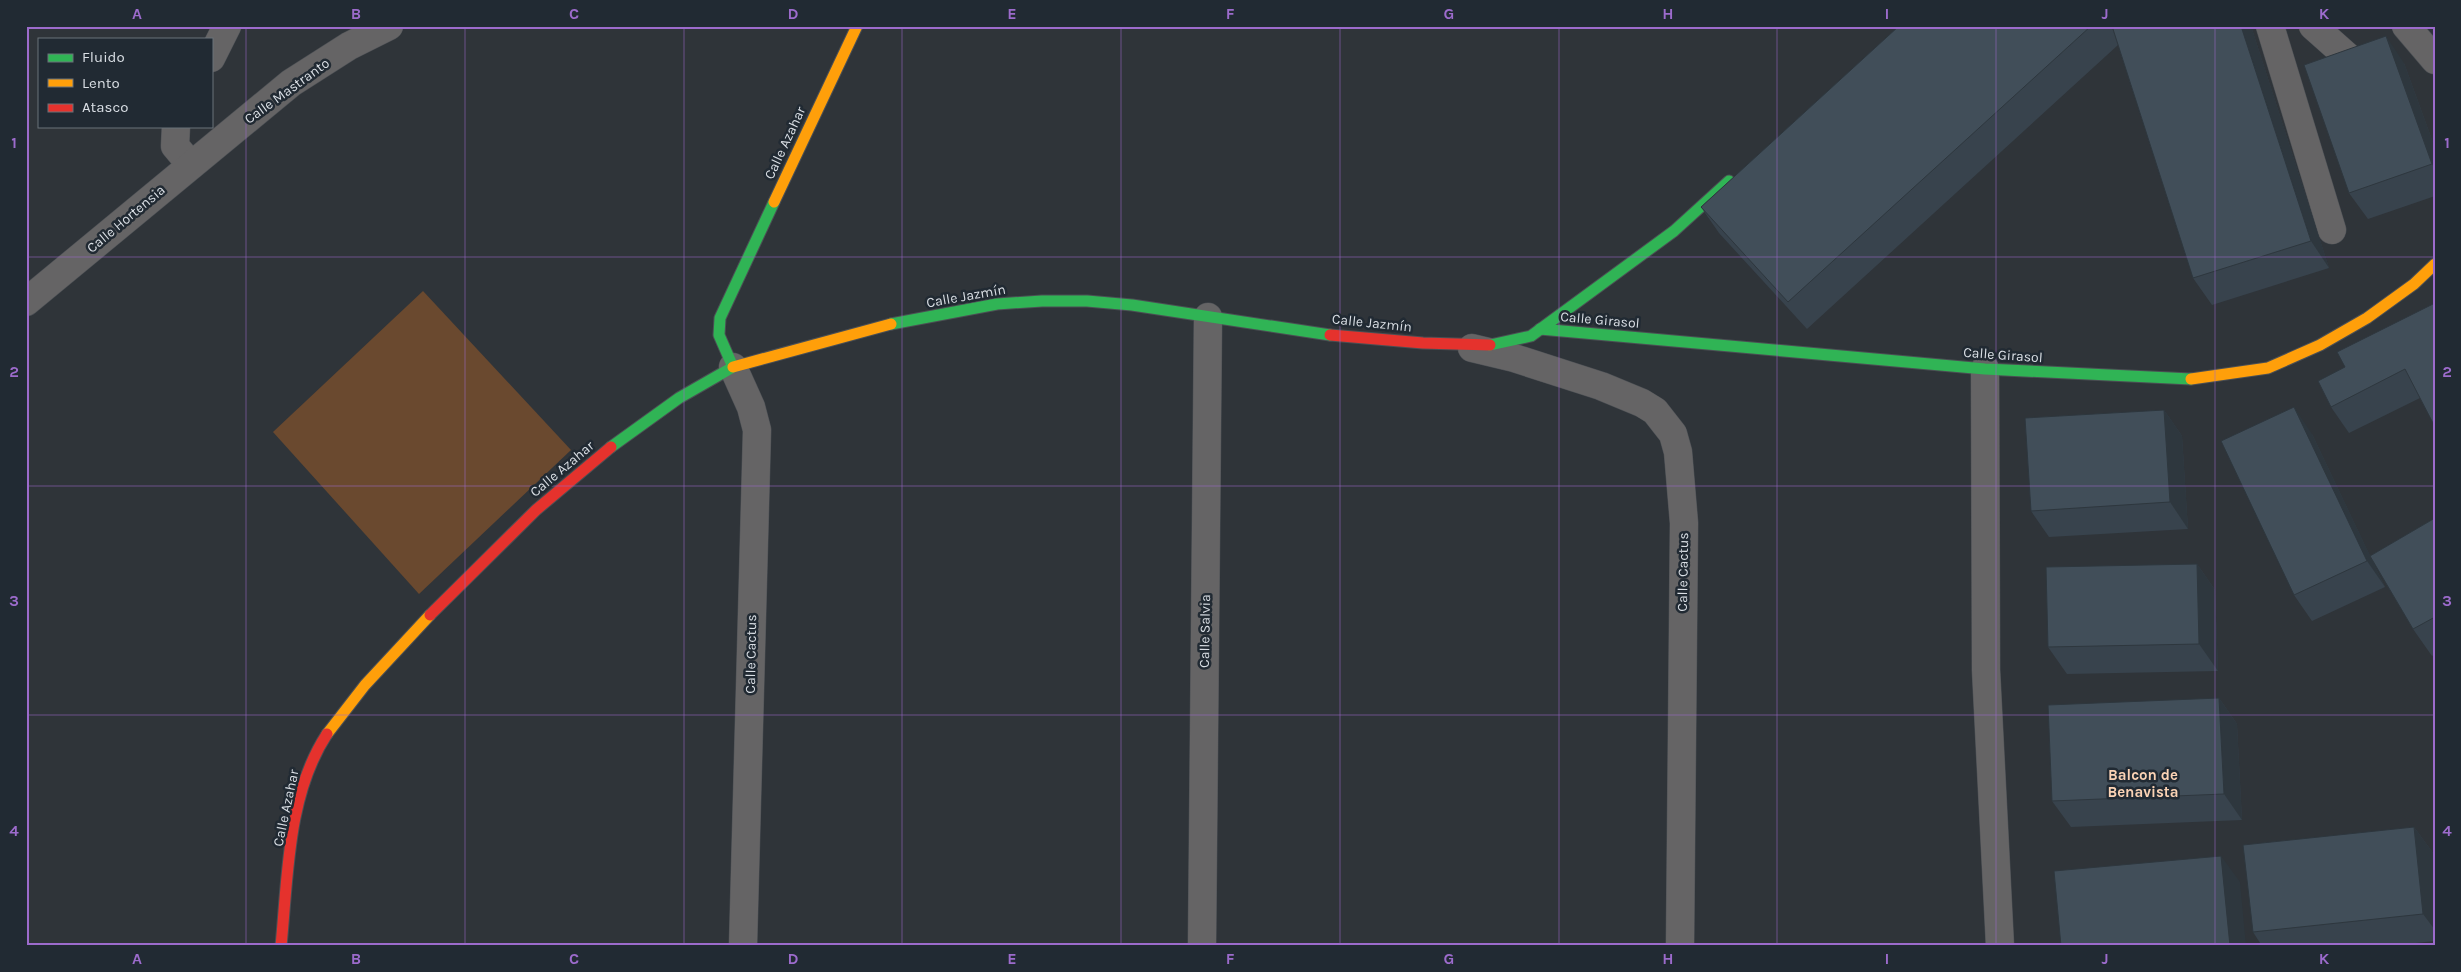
<svg xmlns="http://www.w3.org/2000/svg" width="2461" height="972" font-family="Karla,sans-serif">
<style>
.green{fill:#6a492f}
.lines{fill:none;stroke-linecap:round;stroke-linejoin:round}
.street-casing{stroke:#4b4f54;stroke-width:29}
.fast-casing{stroke:#4b4f54;stroke-width:13}
.slow-casing{stroke:#4b4f54;stroke-width:13}
.jam-casing{stroke:#4b4f54;stroke-width:13}
.street{stroke:#656465;stroke-width:28}
.fast{stroke:#30b455;stroke-width:11}
.slow{stroke:#ff9f0a;stroke-width:11}
.jam{stroke:#e5322d;stroke-width:11}
.wall{fill:#38434d}
.shaded-wall{fill:#2e373e}
.building{fill:#414e59;stroke:#2e373e}
.grid{fill:none;stroke:#9c6bcc;stroke-width:1;stroke-opacity:0.55}
.labels{text-anchor:middle;dominant-baseline:central;stroke-width:5;stroke-linejoin:round;paint-order:stroke}
.street-label{font-size:14px;fill:#dadfe5;stroke:#212a33}
.neighbourhood-label{font-size:15px;font-weight:bold;fill:#fbd3b5;stroke:#212a33}
.neatline{fill:none;stroke:#9c6bcc;stroke-width:2}
.grid-label{font-size:16px;text-anchor:middle;font-weight:bold;fill:#9c6bcc}
</style>
<rect width="100%" height="100%" fill="#2f3439"/>
<path class="green" d="M423,291L571,450L419,594L273,432Z"/>
<g class="lines">
<defs>
<g id="street">
<path d="M2270,26L2332,230"/>
<path d="M2313,26L2349,58"/>
<path d="M2406,26L2435,60"/>
<path d="M211,58L227,26"/>
<path d="M176,126L175,146L191,165"/>
<path d="M26,302L291,83L349,46L389,26"/>
<path d="M1472,348L1514,358L1601,386L1642,403L1655,411L1673,434L1678,452L1684,523L1680,946"/>
<path d="M733,367L751,407L757,430L743,946"/>
<path d="M1985,369L1986,670L2000,946"/>
<path d="M1202,946L1208,317"/>
</g>
<g id="fast">
<path d="M891,324L997,304L1042,301H1087L1132,305L1330,335"/>
<path d="M1540,329L1985,369L2191,379"/>
<path d="M1490,345L1531,336L1674,231L1729,181"/>
<path d="M611,447L679,398L733,367L719,335L720,318L774,202"/>
</g>
<g id="slow">
<path d="M774,202L857,26"/>
<path d="M733,367L891,324"/>
<path d="M2191,379L2268,368L2320,345L2367,318L2414,284L2435,264"/>
<path d="M327,734L365,685L430,615"/>
</g>
<g id="jam">
<path d="M1330,335L1423,343L1490,345"/>
<path d="M430,615L536,510L611,447"/>
<path d="M281,946C288,876 287,795 327,734"/>
</g>
</defs>
<use href="#street" class="street-casing"/>
<use href="#fast" class="fast-casing"/>
<use href="#slow" class="slow-casing"/>
<use href="#jam" class="jam-casing"/>
<use href="#street" class="street"/>
<use href="#fast" class="fast"/>
<use href="#slow" class="slow"/>
<use href="#jam" class="jam"/>
</g>
<g class="wall">
<path d="M1899,26H2251L2329,268L2212,305L2193,278L2118,45L1807,329L1719,233L1701,207Z"/>
<path d="M2404,63L2435,148V196L2368,219L2349,193Z"/>
<path d="M2435,303L2420,398L2349,433L2331,407Z"/>
<path d="M2164,410L2182,436L2188,529L2049,537L2031,511Z"/>
<path d="M2312,434L2370,556L2435,518V654L2432,656L2413,629L2371,558L2385,587L2312,621L2294,595Z"/>
<path d="M2197,564L2215,590L2218,671L2067,674L2048,647Z"/>
<path d="M2219,698L2237,724L2242,820L2071,827L2052,801Z"/>
<path d="M2414,827L2433,853L2435,871V941L2388,946H2262L2253,932Z"/>
</g>
<g class="shaded-wall">
<path d="M2241,26H2251L2329,268L2311,241Z"/>
<path d="M2386,36L2404,63L2435,148V169L2432,164Z"/>
<path d="M2294,407L2312,434L2385,587L2367,561Z"/>
<path d="M2164,410L2182,436L2188,529L2170,502Z"/>
<path d="M2197,564L2215,590L2218,671L2199,644Z"/>
<path d="M2219,698L2237,724L2242,820L2224,794Z"/>
<path d="M2414,827L2433,853L2435,871V930L2423,914Z"/>
<path d="M2221,856L2240,882L2246,946H2230Z"/>
</g>
<g class="building">
<path d="M1899,26H2091L1788,302L1701,207Z"/>
<path d="M2112,26H2241L2311,241L2193,278Z"/>
<path d="M2386,36L2432,164L2349,193L2304,65Z"/>
<path d="M2435,303V427L2405,369L2331,407L2318,381L2345,367L2337,352Z"/>
<path d="M2294,407L2367,561L2294,595L2221,441Z"/>
<path d="M2164,410L2170,502L2031,511L2025,418Z"/>
<path d="M2435,518V617L2413,629L2370,556Z"/>
<path d="M2197,564L2199,644L2048,647L2046,567Z"/>
<path d="M2219,698L2224,794L2052,801L2048,705Z"/>
<path d="M2414,827L2423,914L2253,932L2243,845Z"/>
<path d="M2221,856L2230,946H2061L2054,871Z"/>
</g>
<path class="grid" d="M246,26V946M465,26V946M684,26V946M902,26V946M1121,26V946M1340,26V946M1559,26V946M1777,26V946M1996,26V946M2215,26V946M26,257H2435M26,486H2435M26,715H2435"/>
<g class="labels">
<g class="street-label">
<text transform="translate(287 91) rotate(-36)">Calle Mastranto</text>
<text transform="translate(785 143) rotate(-65)">Calle Azahar</text>
<text transform="translate(126 219) rotate(-40)">Calle Hortensia</text>
<text transform="translate(966 296) rotate(-10)">Calle Jazmín</text>
<text transform="translate(1600 320) rotate(5)">Calle Girasol</text>
<text transform="translate(1372 323) rotate(6)">Calle Jazmín</text>
<text transform="translate(2003 355) rotate(4)">Calle Girasol</text>
<text transform="translate(562 469) rotate(-40)">Calle Azahar</text>
<text transform="translate(1683 572) rotate(-89)">Calle Cactus</text>
<text transform="translate(1205 631) rotate(-89)">Calle Salvia</text>
<text transform="translate(751 654) rotate(-89)">Calle Cactus</text>
<text transform="translate(286 808) rotate(-78)">Calle Azahar</text>
</g>
<g class="neighbourhood-label">
<text x="2143" y="775">Balcon de<tspan x="2143" dy="17">Benavista</tspan></text>
</g>
</g>
<rect width="2461" height="972" fill="none" stroke="#212a33" stroke-width="55"/>
<rect x="38" y="38" width="175" height="90" fill="#212a33" stroke="#6b727a"/>
<rect x="48" y="54" width="25" height="8" fill="#30b455" stroke="#6b727a"/>
<text x="82" y="62" font-size="15" fill="#dadfe5">Fluido</text>
<rect x="48" y="79" width="25" height="8" fill="#ff9f0a" stroke="#6b727a"/>
<text x="82" y="88" font-size="15" fill="#dadfe5">Lento</text>
<rect x="48" y="104" width="25" height="8" fill="#e5322d" stroke="#6b727a"/>
<text x="82" y="112" font-size="15" fill="#dadfe5">Atasco</text>
<rect x="28" y="28" width="2406" height="916" class="neatline"/>
<g class="grid-label">
<text x="137" y="19">A</text>
<text x="356" y="19">B</text>
<text x="574" y="19">C</text>
<text x="793" y="19">D</text>
<text x="1012" y="19">E</text>
<text x="1230" y="19">F</text>
<text x="1449" y="19">G</text>
<text x="1668" y="19">H</text>
<text x="1887" y="19">I</text>
<text x="2105" y="19">J</text>
<text x="2324" y="19">K</text>
<text x="14" y="148">1</text>
<text x="2447" y="148">1</text>
<text x="14" y="377">2</text>
<text x="2447" y="377">2</text>
<text x="14" y="606">3</text>
<text x="2447" y="606">3</text>
<text x="14" y="836">4</text>
<text x="2447" y="836">4</text>
<text x="137" y="964">A</text>
<text x="356" y="964">B</text>
<text x="574" y="964">C</text>
<text x="793" y="964">D</text>
<text x="1012" y="964">E</text>
<text x="1230" y="964">F</text>
<text x="1449" y="964">G</text>
<text x="1668" y="964">H</text>
<text x="1887" y="964">I</text>
<text x="2105" y="964">J</text>
<text x="2324" y="964">K</text>
</g>
</svg>
